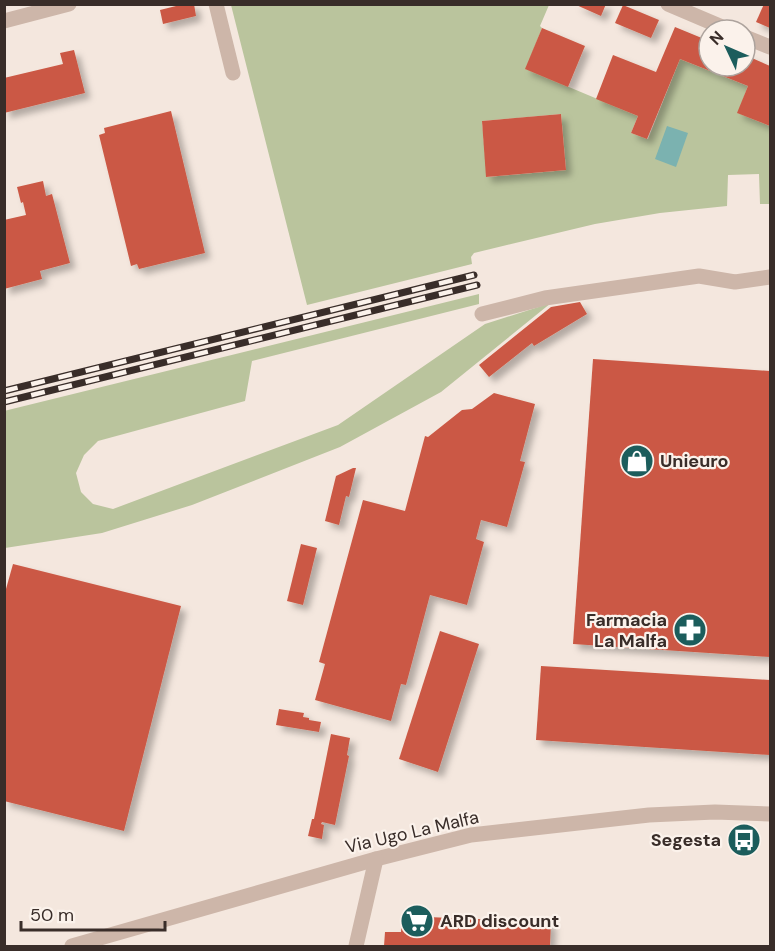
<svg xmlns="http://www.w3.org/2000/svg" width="775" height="951" font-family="'DM Sans',sans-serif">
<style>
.green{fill:#bac49d;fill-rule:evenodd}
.water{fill:#7bb2b0}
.building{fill:#cb5944;filter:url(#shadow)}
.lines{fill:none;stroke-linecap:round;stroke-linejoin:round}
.minor{stroke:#cdb6a9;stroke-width:15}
.rail-casing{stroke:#392d29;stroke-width:7}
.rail{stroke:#fbf2eb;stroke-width:4.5;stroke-dasharray:14;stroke-linecap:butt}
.labels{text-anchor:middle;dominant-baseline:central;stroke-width:4.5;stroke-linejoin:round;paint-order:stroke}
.poi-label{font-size:18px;font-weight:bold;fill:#392d29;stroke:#fbf2eb;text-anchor:start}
.street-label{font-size:18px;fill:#392d29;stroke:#fbf2eb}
</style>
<defs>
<filter id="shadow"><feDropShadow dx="5.5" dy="5.5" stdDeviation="3" flood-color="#0004"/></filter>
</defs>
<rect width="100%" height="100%" fill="#f4e7de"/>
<g class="green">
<path d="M231,5H549L540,26L542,28L526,69L638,116L631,133L648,139L680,59L748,86L738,113L770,126V204H760L759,174L728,175L727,206L660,213L595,224L474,253L471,257L472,264L307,305ZM561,114L566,170L487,177L482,121Z"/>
<path d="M479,294V304L252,361L245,401L98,441L84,455L76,473L81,492L93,504L113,509L338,425L485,324L551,303L441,392L340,447L192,505L102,533L5,548L4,411Z"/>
</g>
<path class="water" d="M667,126L688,133L676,167L655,159Z"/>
<g class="building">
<path d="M184,4H194L196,16L163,24L160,10Z"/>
<path d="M574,4H606L601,16Z"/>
<path d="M764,4H770V28L756,22Z"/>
<path d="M623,5L659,20L651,38L615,23Z"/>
<path d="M675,27L709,41V66H745V55L770,66V126L737,113L748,86L680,59L647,139L631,133L638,116L596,99L613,55L656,72Z"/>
<path d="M542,28L585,46L568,87L525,69Z"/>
<path d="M74,50L85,93L4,113V78L63,64L60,53Z"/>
<path d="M171,111L205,253L139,269L137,264L131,266L99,135L105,133L104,128Z"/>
<path d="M561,114L566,170L486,177L482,121Z"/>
<path d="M43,181L46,196L52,194L70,263L40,271L42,279L4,289V220L26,215L23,202L21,203L17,187Z"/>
<path d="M580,302L587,314L534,346L532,343L489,377L479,365L551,307Z"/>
<path d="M593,359L770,371V657L573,644Z"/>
<path d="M494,393L535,404L520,461L525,462L507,527L481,520L476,539L484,542L467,605L430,595L406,685L401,684L391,721L315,700L325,664L319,662L363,500L405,511L425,436L428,437L462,410L472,409Z"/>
<path d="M353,468H356L349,497L346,496L339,525L325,521L336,476Z"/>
<path d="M301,544L317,548L303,605L287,601Z"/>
<path d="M13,564L181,606L124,831L4,801V596Z"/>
<path d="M440,631L479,644L438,772L399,759Z"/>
<path d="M541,666L770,680V755L536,740Z"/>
<path d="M279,709L304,713L303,717L309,718V720L321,722L319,732L276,725Z"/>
<path d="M331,734L350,738L347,755L349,756L335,825L322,822L321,824L324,825L322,839L308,836L312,819H314Z"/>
<path d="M402,916L551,922L550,946H384L385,932H401Z"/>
</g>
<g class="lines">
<g class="minor">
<path d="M216,4L233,73"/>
<path d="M668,4L729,30"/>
<path d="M4,21L69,4"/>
<path d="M745,37L770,47"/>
<path d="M482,314L545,298L699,276L735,282L770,277"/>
<path d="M72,946L376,859L471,835L649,815L715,812L770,814"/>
<path d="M356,946L376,859"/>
</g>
<defs>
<g id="rail">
<path d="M4,391L474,275"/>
<path d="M4,402L477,285"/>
</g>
</defs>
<use href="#rail" class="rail-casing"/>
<use href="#rail" class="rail"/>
</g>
<defs>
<symbol id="shop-disc" viewBox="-11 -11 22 22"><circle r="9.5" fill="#1c5d5c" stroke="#fbf2eb"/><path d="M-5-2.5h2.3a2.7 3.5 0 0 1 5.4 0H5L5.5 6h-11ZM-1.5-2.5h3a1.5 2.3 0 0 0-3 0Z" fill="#fff"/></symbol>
<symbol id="pharmacy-disc" viewBox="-11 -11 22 22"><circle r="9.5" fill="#1c5d5c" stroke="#fbf2eb"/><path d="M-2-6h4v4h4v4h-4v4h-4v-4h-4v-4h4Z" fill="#fff"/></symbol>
<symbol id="bus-disc" viewBox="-11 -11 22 22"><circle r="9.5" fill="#1c5d5c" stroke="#fbf2eb"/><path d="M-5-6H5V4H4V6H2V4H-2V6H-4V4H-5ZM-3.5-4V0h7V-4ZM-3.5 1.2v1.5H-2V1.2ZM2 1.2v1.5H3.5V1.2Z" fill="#fff"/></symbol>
<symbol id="supermarket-disc" viewBox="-11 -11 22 22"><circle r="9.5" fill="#1c5d5c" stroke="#fbf2eb"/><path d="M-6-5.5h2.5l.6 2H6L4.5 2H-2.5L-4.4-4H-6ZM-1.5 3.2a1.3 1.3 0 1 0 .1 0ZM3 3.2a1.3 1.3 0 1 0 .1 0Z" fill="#fff"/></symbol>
</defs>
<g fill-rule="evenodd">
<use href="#shop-disc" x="618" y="442" width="38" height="38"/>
<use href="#pharmacy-disc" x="671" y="611" width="38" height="38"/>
<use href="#bus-disc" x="725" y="821" width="38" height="38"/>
<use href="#supermarket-disc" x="398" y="902" width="38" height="38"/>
</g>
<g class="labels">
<g class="poi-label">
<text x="660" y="461">Unieuro</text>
<text x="667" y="620" text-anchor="end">Farmacia<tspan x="667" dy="21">La Malfa</tspan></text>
<text x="721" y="840" text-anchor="end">Segesta</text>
<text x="440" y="921">ARD discount</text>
</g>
<g class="street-label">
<text transform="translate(412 832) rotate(-13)">Via Ugo La Malfa</text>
</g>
</g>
<rect width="775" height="951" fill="none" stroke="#392d29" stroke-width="12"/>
<g transform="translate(727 48) rotate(314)"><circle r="28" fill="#fbf2eb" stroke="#ada39d" stroke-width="1.5"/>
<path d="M0-4.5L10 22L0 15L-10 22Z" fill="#1c5d5c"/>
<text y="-9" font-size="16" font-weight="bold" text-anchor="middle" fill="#392d29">N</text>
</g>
<path d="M21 921v9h144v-9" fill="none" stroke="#392d29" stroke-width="3"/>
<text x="30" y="921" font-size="18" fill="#392d29" stroke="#fbf2eb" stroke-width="4.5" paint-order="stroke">50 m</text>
</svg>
